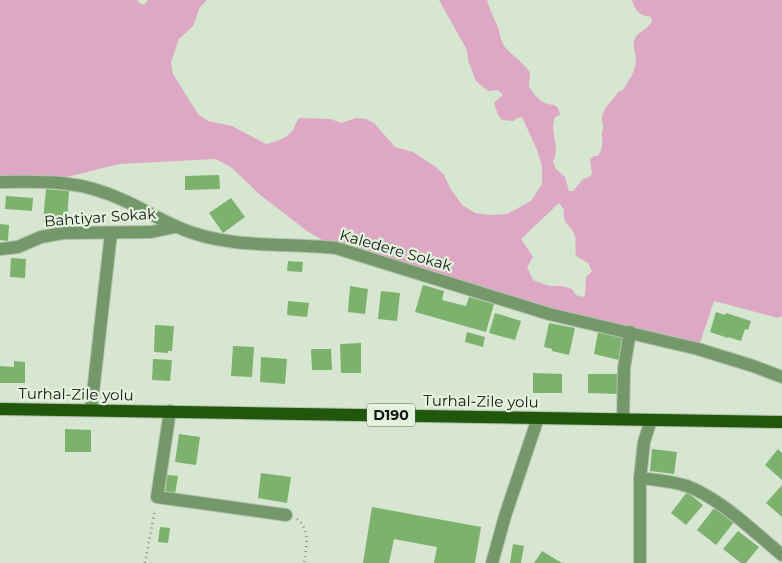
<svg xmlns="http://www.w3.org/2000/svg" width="782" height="563" font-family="Montserrat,sans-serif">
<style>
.green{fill:#dda8c3;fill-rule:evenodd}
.building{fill:#7cb26d}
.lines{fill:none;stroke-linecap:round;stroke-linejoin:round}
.minor-casing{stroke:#b3c1ae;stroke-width:14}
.major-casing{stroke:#b3c1ae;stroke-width:14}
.path{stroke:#828e7f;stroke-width:2.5;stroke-dasharray:1 4;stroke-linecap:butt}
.minor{stroke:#74986a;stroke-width:12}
.major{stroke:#20570d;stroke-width:12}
.labels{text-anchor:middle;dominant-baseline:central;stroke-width:4.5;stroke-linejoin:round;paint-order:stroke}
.shield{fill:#e3f3de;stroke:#515a4e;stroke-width:1}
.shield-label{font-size:14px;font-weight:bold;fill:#121811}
.street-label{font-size:15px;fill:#121811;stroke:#e3f3de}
</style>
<rect width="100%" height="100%" fill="#d6e6d1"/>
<path class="green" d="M0,0H137L139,3L144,5L148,0H220H207L200,7L193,26L179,39L171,62L173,74L198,114L208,121L232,126L266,144C275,142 288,138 293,130C295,126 296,122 299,118L331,119L341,123L356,118L366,119L374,123L395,147L413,152L436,167L444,175L450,188L462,205L475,213L492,215L507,214L531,201L542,184V166L537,150L522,117L515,119L514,121L502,120L498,115L494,103L503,95L498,90L488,91L476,81L468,60L467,50L439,0H487C490,11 493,16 497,25C500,32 500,41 505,47C513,56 522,62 530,72L529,87C533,92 537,99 543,102C551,107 558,101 560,115L555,117C549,134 561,146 553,162L556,169L565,177L569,191H573L583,179L589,177L592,174L590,159L594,156H598C604,147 602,143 602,134C602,129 604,130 603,126C603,120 601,125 602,118C603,107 612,102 618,92L623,90C628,81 635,73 636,61C636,55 633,48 634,41C636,32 648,30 652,21L651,17C638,15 636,11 632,0H782V316L778,318L714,301L698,349L630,332L336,248L307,231L259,194L232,168L216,159L119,164L51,181L0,182ZM559,203L564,210C562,225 571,224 575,236C576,240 575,251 576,256L588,263L592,271L586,277L585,295L582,297L576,295L572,289L562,286H549L533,280L527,267L533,257L521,239Z"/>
<g class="building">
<path d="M219,175L220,189L185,190V176Z"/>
<path d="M46,189L69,191L67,224L43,222Z"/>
<path d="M6,196L33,198L32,211L5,209Z"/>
<path d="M231,198L245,217L223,233L209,213Z"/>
<path d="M0,224L9,225L8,241L0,240Z"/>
<path d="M11,258L26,259L25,278L10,277Z"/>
<path d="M288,261L303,262L302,272L287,271Z"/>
<path d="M423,285L444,291L442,300L466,306L469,297L494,304L486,332L415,312Z"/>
<path d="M350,286L368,289L365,314L348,312Z"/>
<path d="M381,291L400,293L397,321L378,319Z"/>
<path d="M288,301L309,303L307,317L287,315Z"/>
<path d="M716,312L725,315L726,313L751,321L748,330L745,329L741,341L728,337V338L710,332Z"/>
<path d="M495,313L521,321L515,340L489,333Z"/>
<path d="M549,323L575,328L569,355L552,351V349L544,347Z"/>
<path d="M155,325L174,326L172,351H168V353L154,352Z"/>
<path d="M467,332L485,337L483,347L465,342Z"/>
<path d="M598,332L624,338L619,360L594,354Z"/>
<path d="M361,343V373H341L340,344Z"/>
<path d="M233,346L254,347L252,377L231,376Z"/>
<path d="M311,349H331L332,370H312Z"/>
<path d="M261,357L287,359L285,384L260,382Z"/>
<path d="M153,359L172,360L170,381L152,380Z"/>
<path d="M14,361L25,362V383H0V366L14,367Z"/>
<path d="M533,373L562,374V393H533Z"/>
<path d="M588,374H618V394L588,393Z"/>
<path d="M65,429L91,430V452H65Z"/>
<path d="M179,434L200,437L196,465L175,462Z"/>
<path d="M652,449L677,452L674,474L650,471Z"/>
<path d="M778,449L782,453V480L765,465Z"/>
<path d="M261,473L291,477L287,503L258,498Z"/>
<path d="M167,475L178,476L175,494L165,493Z"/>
<path d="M782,485V517L766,503Z"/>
<path d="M687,492L703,505L686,525L671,513Z"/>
<path d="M372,507L481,527L475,563H434L437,547L394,539L389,563H363Z"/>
<path d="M715,507L734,522L716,545L697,530Z"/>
<path d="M160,527L170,528L168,543L158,542Z"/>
<path d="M738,531L759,547L746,563H741L723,549Z"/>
<path d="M513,544L524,546L521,563H510Z"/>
<path d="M542,551L562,563H534Z"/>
</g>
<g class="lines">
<defs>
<g id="minor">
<path d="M0,182C45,181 81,180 123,200C148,211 169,226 196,234C241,248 289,243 336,248L549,314L698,349L753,366L782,377"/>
<path d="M0,249L18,247L41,237L63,233L151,232L175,227"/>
<path d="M91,410L111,233"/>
<path d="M170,411L157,497L286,515"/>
<path d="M623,419L624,368L630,332"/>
<path d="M640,478C656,480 672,481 687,486C721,499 753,531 782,555"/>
<path d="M492,563L505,516L538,418"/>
<path d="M640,563V478L644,442L651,420"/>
</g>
<path id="major" d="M0,409L782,422"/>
</defs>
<use href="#minor" class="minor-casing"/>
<use href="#major" class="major-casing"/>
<g class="path">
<path d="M297,519C311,529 306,548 304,563"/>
<path d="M145,563L155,509"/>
</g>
<use href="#minor" class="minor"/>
<use href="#major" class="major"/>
</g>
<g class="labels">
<rect class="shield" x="367" y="403.5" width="48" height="23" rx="4"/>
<g class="shield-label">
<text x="391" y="415">D190</text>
</g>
<g class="street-label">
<text transform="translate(100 217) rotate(-4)">Bahtiyar Sokak</text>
<text transform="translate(396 250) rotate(16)">Kaledere Sokak</text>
<text transform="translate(76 394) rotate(1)">Turhal-Zile yolu</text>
<text transform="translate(481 401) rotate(1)">Turhal-Zile yolu</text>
</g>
</g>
</svg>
